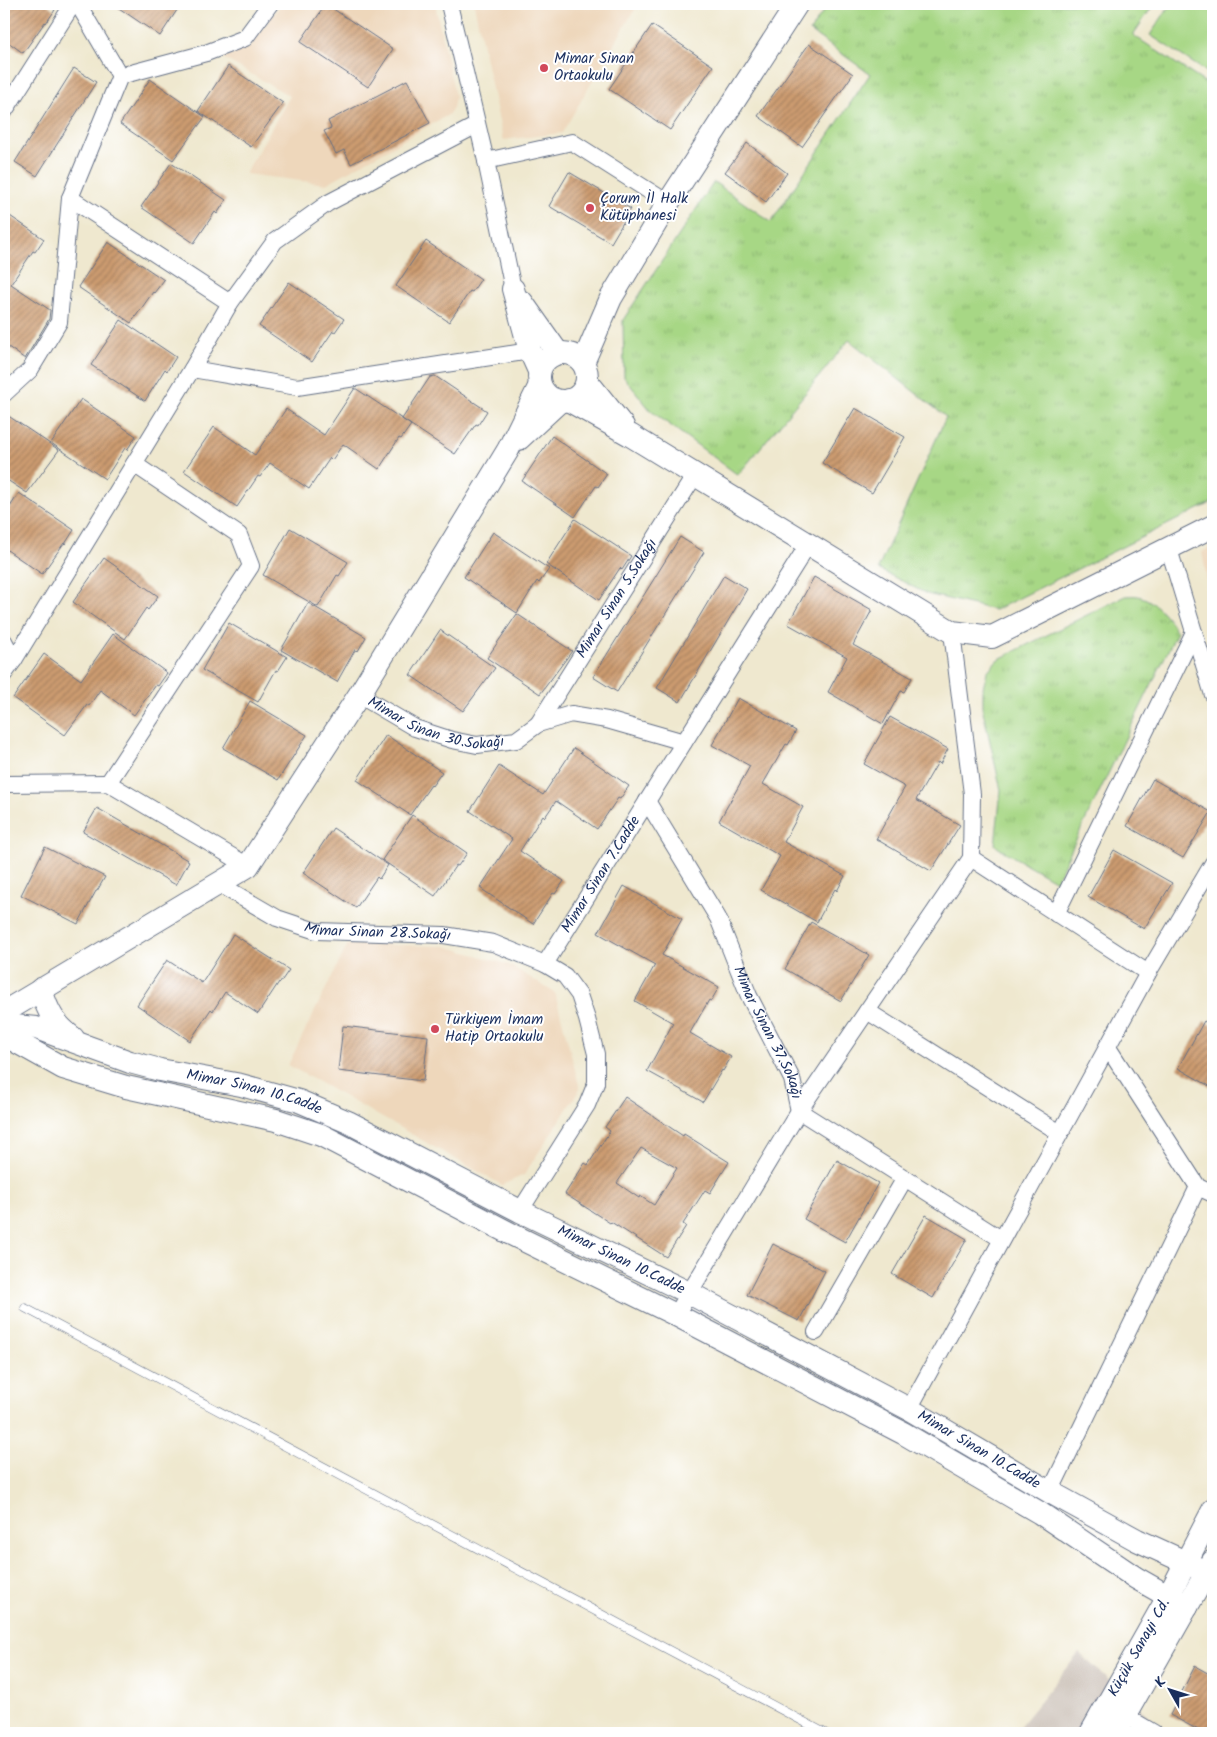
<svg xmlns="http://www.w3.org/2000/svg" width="1217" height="1737" font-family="Kalam,sans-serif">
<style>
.built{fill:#eed7bb}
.industrial{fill:#ccc2b9}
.green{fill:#a7d785;stroke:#618372}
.park{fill:url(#park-tufts);stroke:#618372}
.building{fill:url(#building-hatch);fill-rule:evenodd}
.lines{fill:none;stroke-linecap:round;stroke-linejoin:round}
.lane-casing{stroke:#657086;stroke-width:9}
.street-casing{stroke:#657086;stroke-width:18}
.secondary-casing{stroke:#657086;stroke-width:24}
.lane{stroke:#fff;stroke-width:8}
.street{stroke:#fff;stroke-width:16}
.secondary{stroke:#fff;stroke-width:22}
.poi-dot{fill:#d1495b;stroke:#fff;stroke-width:2}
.labels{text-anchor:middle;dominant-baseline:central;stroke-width:4;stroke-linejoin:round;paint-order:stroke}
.poi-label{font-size:15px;fill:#1b2f5e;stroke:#fff;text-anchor:start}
.street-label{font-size:15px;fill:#1b2f5e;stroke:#fff}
</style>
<defs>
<pattern id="park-tufts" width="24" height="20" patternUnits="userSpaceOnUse" patternTransform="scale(1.25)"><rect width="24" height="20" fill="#a7d785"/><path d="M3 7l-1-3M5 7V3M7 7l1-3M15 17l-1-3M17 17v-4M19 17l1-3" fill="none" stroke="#8fb975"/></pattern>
<pattern id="building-hatch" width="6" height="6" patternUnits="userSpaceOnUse" patternTransform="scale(1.25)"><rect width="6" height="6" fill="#cc9b70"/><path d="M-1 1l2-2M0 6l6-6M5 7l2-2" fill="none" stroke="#a57f5f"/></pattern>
</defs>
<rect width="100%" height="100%" fill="#fff"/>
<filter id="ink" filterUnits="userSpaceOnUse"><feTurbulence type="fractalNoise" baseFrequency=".02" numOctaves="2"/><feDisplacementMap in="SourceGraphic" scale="10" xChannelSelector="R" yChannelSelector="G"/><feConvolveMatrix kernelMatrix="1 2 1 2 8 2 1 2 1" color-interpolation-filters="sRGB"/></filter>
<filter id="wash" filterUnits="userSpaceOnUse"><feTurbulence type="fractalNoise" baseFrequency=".0096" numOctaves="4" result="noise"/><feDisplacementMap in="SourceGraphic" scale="20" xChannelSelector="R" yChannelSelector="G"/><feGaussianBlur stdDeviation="1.12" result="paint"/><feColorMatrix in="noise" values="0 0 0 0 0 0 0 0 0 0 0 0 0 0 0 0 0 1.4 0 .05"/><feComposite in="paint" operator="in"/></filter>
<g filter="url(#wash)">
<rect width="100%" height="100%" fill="#efe8cf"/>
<g class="built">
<path d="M281,4H435L455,96L453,108L448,115L326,184L245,174L290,96L223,58L250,46Z"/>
<path d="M474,4H638L562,133L503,140Z"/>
<path d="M1213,546V612L1202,552Z"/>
<path d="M348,944L445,946L510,965L555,993L580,1089L524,1175L502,1185L288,1065Z"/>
</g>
<path class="industrial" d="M1079,1653L1167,1733H1014Z"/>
<path class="green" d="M1171,4H1213V76L1150,35Z"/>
<g class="park">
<path d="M828,4H1154L1133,35L1213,88V502L995,610L927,594L878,569L946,417L849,340L738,475L651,411L624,377L623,320L714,182L771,222L870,74L810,31Z"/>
<path d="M1125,596C1129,596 1134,595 1138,596C1155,600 1169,618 1177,632L1056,881L1000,849L995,845L1001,790L983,711V688L987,672L997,660Z"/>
</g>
<g id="blocks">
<g class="building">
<path d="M4,4H47L55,10L46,23L45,22L23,53L4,39Z"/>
<path d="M113,4H181L160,36Z"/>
<path d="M326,4L393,49L368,87L300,42Z"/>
<path d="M652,25L713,66L670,130L609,89Z"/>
<path d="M809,44L853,74L802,147L758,116Z"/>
<path d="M228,66L283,103L251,147L198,111Z"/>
<path d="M74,68L96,82L37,176L15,162Z"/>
<path d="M150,79L205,117L173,160L120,124Z"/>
<path d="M407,80L430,123L351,164L344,150L336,154L324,131L331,128L328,121Z"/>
<path d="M747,143L787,173L766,202L725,172Z"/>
<path d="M171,163L226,200L217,214L215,212L194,243L141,207Z"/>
<path d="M569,172L631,209L611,243L549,206Z"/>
<path d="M4,212L44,239L35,252L33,251L11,284L50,310L49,319L25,359L4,344Z"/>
<path d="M426,241L481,279L472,292L470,291L449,322L396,286Z"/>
<path d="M108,242L164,280L154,293L153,292L131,323L78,287Z"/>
<path d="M289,282L344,319L335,332L333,331L312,362L259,326Z"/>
<path d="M121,320L176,357L167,371L165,369L145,401L91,365Z"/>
<path d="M435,376L487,411L478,425L476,424L455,454L402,419L430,377Z"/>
<path d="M355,388L411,425L401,439L399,438L379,469L343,444L332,460L330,458L309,489L270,463L260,477L258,476L237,507L184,471L214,427L255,455L286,409L324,435Z"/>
<path d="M81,399L136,436L127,450L125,448L105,479L51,443Z"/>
<path d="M855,408L905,437L872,493L822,463Z"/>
<path d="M4,413L59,450L27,493L4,478Z"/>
<path d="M552,436L607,474L598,487L596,486L575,517L522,481Z"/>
<path d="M19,493L74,530L65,544L64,543L42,574L4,548V516Z"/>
<path d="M575,519L631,556L622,570L620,568L599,600L546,564Z"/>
<path d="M290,528L348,562L339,576L337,575L318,607L263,575Z"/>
<path d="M493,532L549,569L539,583L537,581L517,613L464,577Z"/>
<path d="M680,537L704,552L617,692L593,677Z"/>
<path d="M104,558L158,596L148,610L146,608L125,639L73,602Z"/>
<path d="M724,575L747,589L680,702L657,688Z"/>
<path d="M814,577L872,610L853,645L912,678L904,692L901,691L883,724L828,692L847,657L788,624Z"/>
<path d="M308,603L366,637L358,651L355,650L337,682L281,650Z"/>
<path d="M517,614L572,651L540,694L487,658Z"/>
<path d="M229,623L287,657L278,671L276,670L258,702L202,670Z"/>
<path d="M440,630L495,668L463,711L410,675Z"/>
<path d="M113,634L167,673L158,686L156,685L134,715L100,690L89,706L87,705L65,735L13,698L44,654L81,680Z"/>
<path d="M738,698L796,731L788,745L786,744L763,784L803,807L784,842L845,876L837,891L835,889L817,922L761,890L780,856L719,821L750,766L712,745Z"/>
<path d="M250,701L307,735L278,780L223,748Z"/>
<path d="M890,717L948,749L940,764L938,762L916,800L960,825L931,871L876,839L905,787L864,764Z"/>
<path d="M386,735L442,772L432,786L431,785L410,815L357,780Z"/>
<path d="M574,748L629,786L620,799L618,798L597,829L556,801L545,817L543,815L520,851L564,881L555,894L553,893L533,924L480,888L512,839L470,811L499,766L543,795Z"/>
<path d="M1153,779L1211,812L1183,858L1127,826Z"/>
<path d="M97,808L189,861L176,885L83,832Z"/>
<path d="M412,815L467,853L458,866L456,865L435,896L382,860Z"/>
<path d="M333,828L388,865L379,879L377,877L356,908L303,873Z"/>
<path d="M45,847L105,877L97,891H96L78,924L21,895Z"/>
<path d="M1114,850L1172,883L1144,929L1088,897Z"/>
<path d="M624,886L682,919L662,955L719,987L711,1001L709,1000L690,1033L731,1057L723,1071L722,1070L703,1102L647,1071L673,1023L635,1001L655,965L598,933Z"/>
<path d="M811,922L869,955L841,1001L785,969Z"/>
<path d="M233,934L289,970L280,983L279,982L258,1014L225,992L213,1011L211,1009L190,1041L137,1005L167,960L202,983Z"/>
<path d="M1204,1021L1213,1026V1088L1178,1068Z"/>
<path d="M343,1026L428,1036L423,1081L338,1071Z"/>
<path d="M625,1097L683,1136L684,1134L729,1162L710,1193L705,1190L683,1224L686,1226L666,1257L611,1222L610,1223L565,1194L585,1163L588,1165L610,1131L605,1127ZM641,1148L677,1168L654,1205L640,1196L639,1198L617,1183Z"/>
<path d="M837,1160L878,1183L845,1242L804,1219Z"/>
<path d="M926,1215L967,1239L933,1298L892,1274Z"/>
<path d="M773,1244L825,1271L799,1321L747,1295Z"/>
<path d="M1195,1666L1213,1676V1733H1204L1170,1715Z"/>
</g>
</g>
</g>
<g filter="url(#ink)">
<use href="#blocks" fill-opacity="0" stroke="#657086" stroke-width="1"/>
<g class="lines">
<defs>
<path id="lane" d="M25,1308L825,1733"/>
<g id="street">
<path d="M78,4L120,76"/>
<path d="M449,4L486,161L513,289"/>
<path d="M4,112L73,4"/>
<path d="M486,161L572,142L668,203"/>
<path d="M70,198L230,303"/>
<path d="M192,369L297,387L530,351"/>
<path d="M4,394L30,370L59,322L70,198L120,76L206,53L245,38L270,4"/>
<path d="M1169,549L1213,695"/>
<path d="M4,641L14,660"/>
<path d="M4,674L14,660L192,369L230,303L275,241L328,203L477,125"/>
<path id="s1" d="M359,695L415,728L452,740L477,745L516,740L538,724L571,714L607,720L684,742"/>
<path id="s2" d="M538,724L695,475"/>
<path d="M108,783L251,566L239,535L134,464"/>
<path d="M4,784L108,783L248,866"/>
<path id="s3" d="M647,801L718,918L749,996L792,1079L799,1111L1001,1239"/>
<path d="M971,858L1148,973"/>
<path id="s4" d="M217,883L277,918L316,931L444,935L493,943L545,964"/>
<path d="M1056,914L1194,632"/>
<path d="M867,1011L1060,1133"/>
<path d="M1107,1046L1198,1187L1213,1194"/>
<path id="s5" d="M520,1211L587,1105L596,1083V1054L587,1019L579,995L565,976L545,964L809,543"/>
<path d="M676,1315L799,1111L971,858L972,794L952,632"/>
<path d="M816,1332L905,1178"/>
<path d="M909,1409L1148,973L1213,863"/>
<path d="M1050,1492L1198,1187"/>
<path d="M1125,1716L1154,1733"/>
</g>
<g id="secondary">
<path d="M513,289L530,351L539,371"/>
<path d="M522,302L558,353"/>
<circle cx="563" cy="377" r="24"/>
<path d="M583,363L611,298L668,203L797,4"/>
<path d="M587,381L623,426"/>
<path d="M568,400L630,435L952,632L992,637L1213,526"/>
<path d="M519,439L560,401"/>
<path d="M41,989C48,1013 54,1023 73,1038"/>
<path d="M4,1012L248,866L359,695L508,450L540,385"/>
<path id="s6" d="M4,1025L36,1028L130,1062L160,1070L241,1085L299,1101L348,1122L520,1211L689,1293L909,1409L1050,1492L1137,1540L1207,1572"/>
<path d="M4,1035L63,1068L126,1087L276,1120L321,1135L511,1234L676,1315L903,1433L1040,1513L1136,1578L1187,1607"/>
<path id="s7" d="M1091,1733L1168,1597L1213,1510"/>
<path d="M1115,1733L1213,1561"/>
</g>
</defs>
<use href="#lane" class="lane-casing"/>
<use href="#street" class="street-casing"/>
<use href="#secondary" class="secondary-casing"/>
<use href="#lane" class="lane"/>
<use href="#street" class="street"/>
<use href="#secondary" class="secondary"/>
</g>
</g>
<g class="poi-dot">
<circle cx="544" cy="68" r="5"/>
<circle cx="590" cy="208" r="5"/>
<circle cx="435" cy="1029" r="5"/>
</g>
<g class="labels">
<g class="poi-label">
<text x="554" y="59">Mimar Sinan<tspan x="554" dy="17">Ortaokulu</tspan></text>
<text x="600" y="199">Çorum İl Halk<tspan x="600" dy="17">Kütüphanesi</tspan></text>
<text x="445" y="1020">Türkiyem İmam<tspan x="445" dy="17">Hatip Ortaokulu</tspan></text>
</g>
<g class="street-label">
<text stroke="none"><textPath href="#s2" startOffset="148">Mimar Sinan 5.Sokağı</textPath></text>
<text stroke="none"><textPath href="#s1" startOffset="84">Mimar Sinan 30.Sokağı</textPath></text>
<text stroke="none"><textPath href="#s5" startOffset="392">Mimar Sinan 7.Cadde</textPath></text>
<text stroke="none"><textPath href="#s4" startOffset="172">Mimar Sinan 28.Sokağı</textPath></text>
<text stroke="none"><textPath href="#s3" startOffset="262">Mimar Sinan 37.Sokağı</textPath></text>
<text stroke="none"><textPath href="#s6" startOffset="260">Mimar Sinan 10.Cadde</textPath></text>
<text stroke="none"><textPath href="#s6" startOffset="665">Mimar Sinan 10.Cadde</textPath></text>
<text stroke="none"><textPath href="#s6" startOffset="1070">Mimar Sinan 10.Cadde</textPath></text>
<text stroke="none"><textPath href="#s7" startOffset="98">Küçük Sanayi Cd.</textPath></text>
</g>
</g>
<rect width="1217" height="1737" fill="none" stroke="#fff" stroke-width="20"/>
<g transform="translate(1170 1690) rotate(309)" stroke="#ffffff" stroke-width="4" paint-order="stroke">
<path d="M0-4L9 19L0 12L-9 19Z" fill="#1b2f5e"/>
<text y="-8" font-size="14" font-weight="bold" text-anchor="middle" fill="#1b2f5e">K</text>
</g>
</svg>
